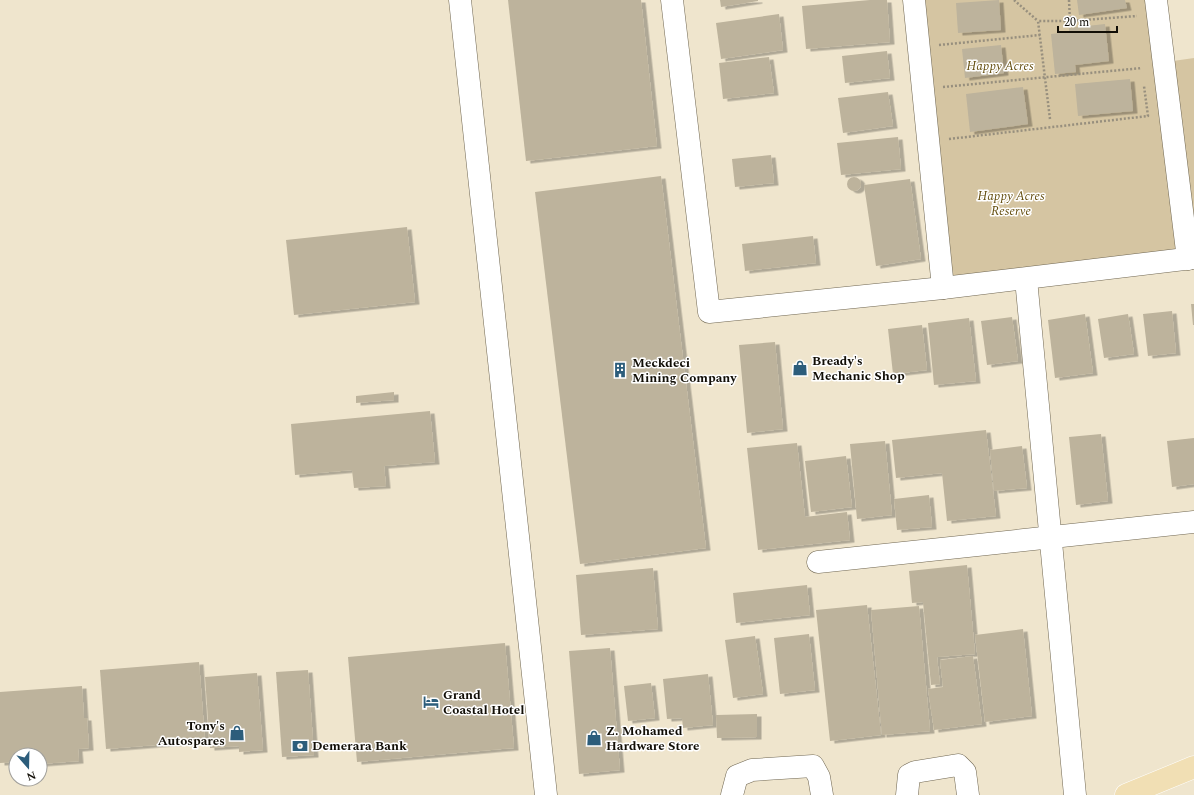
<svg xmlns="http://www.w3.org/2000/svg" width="1194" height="795" font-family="Spectral,serif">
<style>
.green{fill:#d5c5a2}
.building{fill:#bdb39c;filter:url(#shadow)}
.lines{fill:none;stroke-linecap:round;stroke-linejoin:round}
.minor-casing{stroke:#706752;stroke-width:23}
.major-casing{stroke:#fff;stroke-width:23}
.path{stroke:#978f7e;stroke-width:2.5;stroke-dasharray:2 2;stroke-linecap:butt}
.minor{stroke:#fff;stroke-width:22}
.major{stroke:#f1dfb4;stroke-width:22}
.labels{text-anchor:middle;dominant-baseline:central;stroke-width:3;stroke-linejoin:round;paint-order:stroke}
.park-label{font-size:13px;font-style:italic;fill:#644e0f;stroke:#fff}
.poi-label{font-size:13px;font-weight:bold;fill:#110e06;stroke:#fff;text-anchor:start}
</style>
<defs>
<filter id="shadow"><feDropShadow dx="4.5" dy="2.5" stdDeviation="0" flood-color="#0004"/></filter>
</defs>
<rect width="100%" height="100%" fill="#efe5cd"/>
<g class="green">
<path d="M921,0H1149L1177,254L946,282Z"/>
<path d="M1194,58V249L1173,61Z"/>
</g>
<g class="building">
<path d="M508,0H641L657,146L526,161Z"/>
<path d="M720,0H758V1L721,7Z"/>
<path d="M870,0H887L890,42L806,49L802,6Z"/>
<path d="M999,0L1001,30L958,33L956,3Z"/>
<path d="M1077,0H1125L1127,8L1079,15Z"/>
<path d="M779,14L783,50L721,59L716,23Z"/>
<path d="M1105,24L1109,61L1075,65L1076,72L1055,74L1051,34L1069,32V28Z"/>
<path d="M1001,45L1004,73L965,78L962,49Z"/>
<path d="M887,51L890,78L845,83L842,56Z"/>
<path d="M769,57L774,93L723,99L719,63Z"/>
<path d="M1130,79L1133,111L1078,116L1075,84Z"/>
<path d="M1023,87L1028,124L970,132L966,94Z"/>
<path d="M888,92L893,126L843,133L838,98Z"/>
<path d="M898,137L901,169L841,175L837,143Z"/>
<path d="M771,155L774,183L735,187L732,159Z"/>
<path d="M661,176L706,548L580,564L535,192Z"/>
<circle cx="854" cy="184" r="7"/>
<path d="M910,179L921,259L876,266L864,185Z"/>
<path d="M407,227L415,302L294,315L286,240Z"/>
<path d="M813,236L816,263L745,271L742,244Z"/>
<path d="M1191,304H1194V325H1193Z"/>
<path d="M1172,311L1176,353L1148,356L1143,314Z"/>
<path d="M1085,314L1093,373L1055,378L1048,320Z"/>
<path d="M1128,314L1134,354L1104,358L1098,319Z"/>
<path d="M1012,317L1018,361L987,365L981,321Z"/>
<path d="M969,318L976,381L934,385L928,323Z"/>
<path d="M922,325L927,370L893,374L888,329Z"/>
<path d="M775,342L783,429L747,433L739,345Z"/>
<path d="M394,392V400L356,403V396Z"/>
<path d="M430,411L435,462L384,466L386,486L354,488L352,470L295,475L291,424Z"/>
<path d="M986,430L996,516L947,521L942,473L896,478L892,440Z"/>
<path d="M1101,434L1108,501L1076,505L1069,437Z"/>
<path d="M1194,438V484L1172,487L1167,441Z"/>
<path d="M885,441L892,515L857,519L850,444Z"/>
<path d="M797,443L805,517L847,512L850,540L758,550L747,448Z"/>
<path d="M1022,446L1027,488L994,491L990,450Z"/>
<path d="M846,456L852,507L811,512L805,461Z"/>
<path d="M929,495L932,527L897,530L894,499Z"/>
<path d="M967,565L975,654L937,657L940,684L931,685L923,602L912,603L909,571Z"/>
<path d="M653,568L658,629L581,635L576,575Z"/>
<path d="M807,585L810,615L736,623L733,593Z"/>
<path d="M867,605L881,735L830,741L816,610Z"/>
<path d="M919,606L930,731L882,735L871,610Z"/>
<path d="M1023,629L1032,716L985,722L975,635Z"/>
<path d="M809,634L815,690L780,694L774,638Z"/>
<path d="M755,636L763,694L733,698L725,640Z"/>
<path d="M505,643L514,748L357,762L348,657Z"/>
<path d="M610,648L620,770L579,774L569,651Z"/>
<path d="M973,656L982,724L934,730L928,689L943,687L940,660Z"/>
<path d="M199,662L205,741L106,749L100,670Z"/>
<path d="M308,670L314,755L282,757L276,672Z"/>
<path d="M257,673L263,750L239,752V746L210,748L205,677Z"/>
<path d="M708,674L713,725L683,728L682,718L667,719L663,679Z"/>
<path d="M651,683L655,718L628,721L624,686Z"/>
<path d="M82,686L84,718H87L89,748L78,749L79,761L40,764V755H16V762L0,763V692Z"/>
<path d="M757,714V737L717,738L716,715Z"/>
</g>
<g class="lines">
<defs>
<g id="minor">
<path d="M460,0L546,795"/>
<path d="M672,0L709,312L943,288L1194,258"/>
<path d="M914,0L943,288"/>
<path d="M1156,0L1188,259"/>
<path d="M1026,279L1075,795"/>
<path d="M818,562L1194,522"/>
<path d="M732,795L737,776L752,770L813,766L819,777L822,795"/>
<path d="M907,795L909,775L915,772L958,765L965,772L968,795"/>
</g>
<path id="major" d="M1126,795L1194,767"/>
</defs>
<use href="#minor" class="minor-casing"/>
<use href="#major" class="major-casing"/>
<g class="path">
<path d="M1014,0L1038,21"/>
<path d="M1069,0L1070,21L1137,16"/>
<path d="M939,45L1040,35"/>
<path d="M943,87L1142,68"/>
<path d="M1050,119L1038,21H1070"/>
<path d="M949,139L1148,116L1144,86"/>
</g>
<use href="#minor" class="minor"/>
<use href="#major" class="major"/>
</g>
<defs>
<symbol id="shop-bare" viewBox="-9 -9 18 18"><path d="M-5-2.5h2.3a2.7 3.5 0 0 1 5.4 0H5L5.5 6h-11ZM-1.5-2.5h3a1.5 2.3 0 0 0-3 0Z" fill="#2c5d7b" stroke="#fff" stroke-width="2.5" paint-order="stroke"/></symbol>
<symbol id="building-bare" viewBox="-9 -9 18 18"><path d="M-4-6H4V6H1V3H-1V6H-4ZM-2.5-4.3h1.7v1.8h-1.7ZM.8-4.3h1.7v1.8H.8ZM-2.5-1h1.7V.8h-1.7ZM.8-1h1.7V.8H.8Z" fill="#2c5d7b" stroke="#fff" stroke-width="2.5" paint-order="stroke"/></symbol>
<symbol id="hotel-bare" viewBox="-9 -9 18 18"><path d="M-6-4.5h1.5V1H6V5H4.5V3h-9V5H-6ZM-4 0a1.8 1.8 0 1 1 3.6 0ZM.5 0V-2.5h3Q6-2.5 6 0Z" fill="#2c5d7b" stroke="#fff" stroke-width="2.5" paint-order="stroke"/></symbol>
<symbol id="bank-bare" viewBox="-9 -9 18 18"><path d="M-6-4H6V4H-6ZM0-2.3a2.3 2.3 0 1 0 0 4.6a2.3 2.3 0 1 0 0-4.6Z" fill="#2c5d7b" stroke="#fff" stroke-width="2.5" paint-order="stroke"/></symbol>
</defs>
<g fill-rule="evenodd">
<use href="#shop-bare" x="789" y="357" width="22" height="22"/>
<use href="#building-bare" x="609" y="359" width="22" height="22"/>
<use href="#hotel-bare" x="420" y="691" width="22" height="22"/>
<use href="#shop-bare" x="226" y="722" width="22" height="22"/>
<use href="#shop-bare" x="583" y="727" width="22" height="22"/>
<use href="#bank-bare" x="289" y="735" width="22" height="22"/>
</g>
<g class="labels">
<g class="park-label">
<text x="1000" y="66">Happy Acres</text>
<text x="1011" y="196">Happy Acres<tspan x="1011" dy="15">Reserve</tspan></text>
</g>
<g class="poi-label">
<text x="812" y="361">Bready's<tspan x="812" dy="15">Mechanic Shop</tspan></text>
<text x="632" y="363">Meckdeci<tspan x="632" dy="15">Mining Company</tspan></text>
<text x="443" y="695">Grand<tspan x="443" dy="15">Coastal Hotel</tspan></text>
<text x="225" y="726" text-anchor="end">Tony's<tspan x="225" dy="15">Autospares</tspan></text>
<text x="606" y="731">Z. Mohamed<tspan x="606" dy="15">Hardware Store</tspan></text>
<text x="312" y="746">Demerara Bank</text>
</g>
</g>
<g transform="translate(28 767) rotate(160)"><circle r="19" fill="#ffffff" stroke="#a09f9b"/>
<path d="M0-3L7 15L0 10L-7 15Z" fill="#2c5d7b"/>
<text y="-6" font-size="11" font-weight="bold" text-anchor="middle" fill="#110e06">N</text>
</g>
<path d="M1058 26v6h59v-6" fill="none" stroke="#110e06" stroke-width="2"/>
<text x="1064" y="26" font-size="12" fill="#110e06" stroke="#ffffff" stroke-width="3" paint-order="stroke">20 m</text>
</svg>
